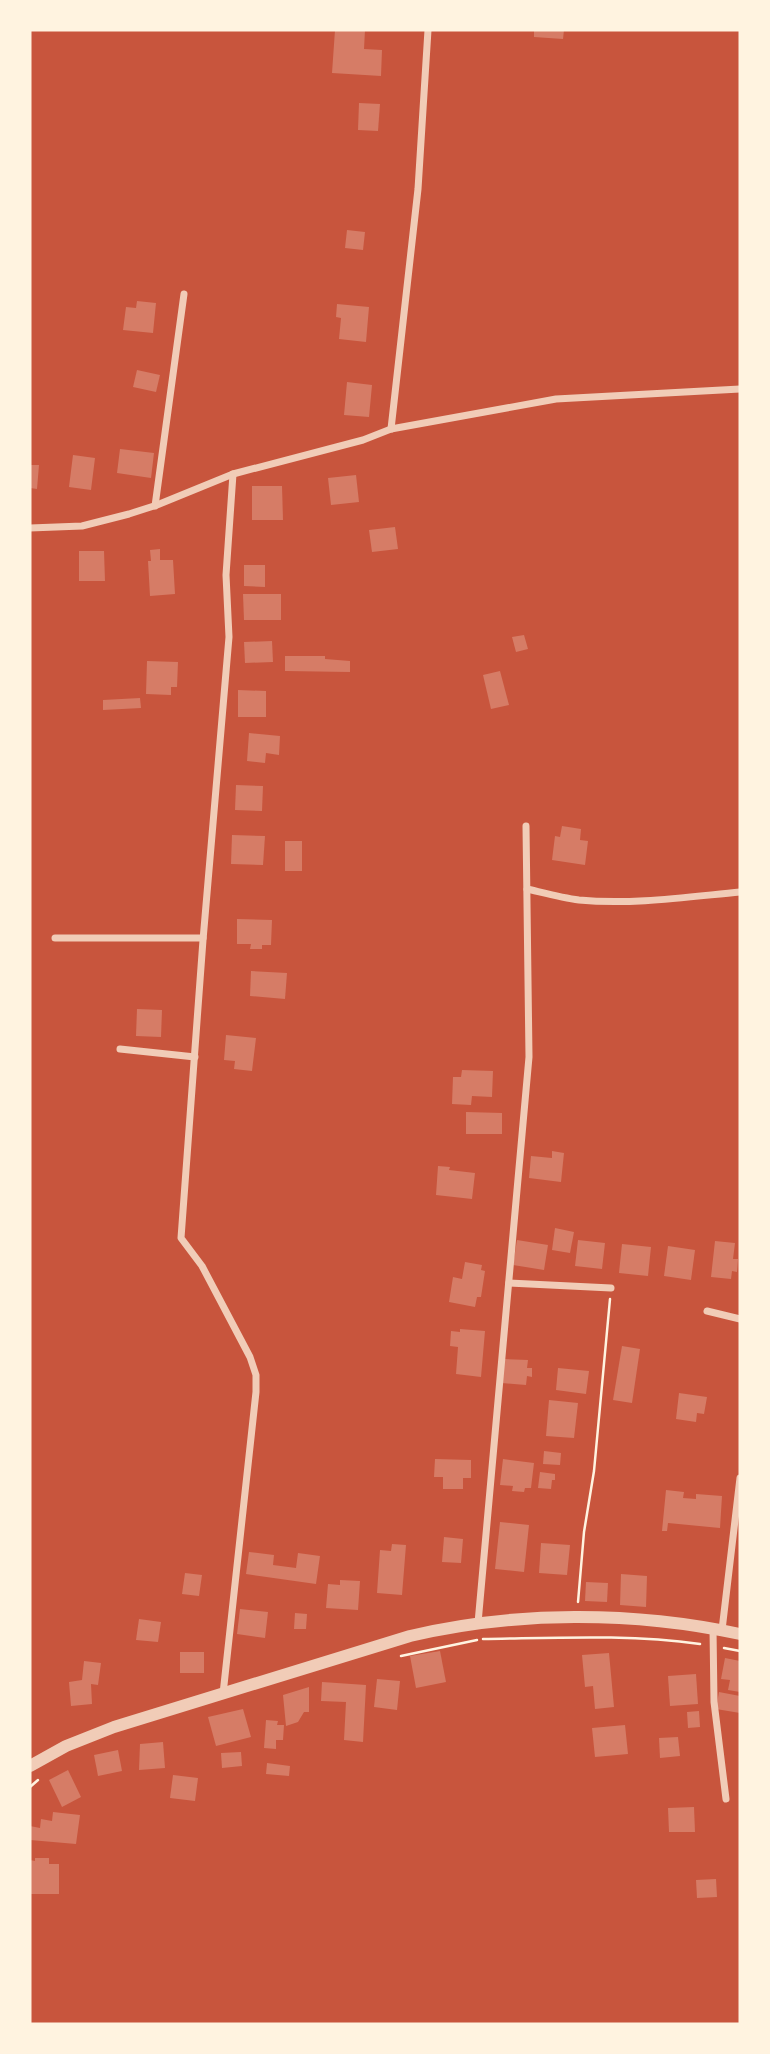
<svg xmlns="http://www.w3.org/2000/svg" width="770" height="2054" font-family="Barlow,sans-serif">
<style>
.building{fill:#d67c66}
.lines{fill:none;stroke-linecap:round;stroke-linejoin:round}
.path{stroke:#fff3e0;stroke-width:2.5}
.minor{stroke:#f1ccb7;stroke-width:7}
.tertiary{stroke:#f1ccb7;stroke-width:12}
</style>
<rect width="100%" height="100%" fill="#c8553d"/>
<g class="building">
<path d="M335,30H365L364,49L382,50L381,76L332,73Z"/>
<path d="M534,30H564L563,39L534,37Z"/>
<path d="M359,103L380,104L378,131L358,130Z"/>
<path d="M347,230L365,232L363,250L345,248Z"/>
<path d="M137,301L156,303L153,333L123,330L126,307L136,308Z"/>
<path d="M337,304L369,307L366,342L339,339L341,318L336,317Z"/>
<path d="M137,370L160,375L156,392L133,387Z"/>
<path d="M347,382L372,385L369,417L344,415Z"/>
<path d="M120,449L154,453L151,478L117,473Z"/>
<path d="M73,455L95,458L91,490L69,487Z"/>
<path d="M30,465H39L37,489L30,488Z"/>
<path d="M356,475L359,502L331,505L328,478Z"/>
<path d="M252,486H282L283,520H252Z"/>
<path d="M395,527L398,549L372,552L369,530Z"/>
<path d="M160,549V560H173L175,594L150,596L148,561H151L150,550Z"/>
<path d="M79,551H104L105,581H79Z"/>
<path d="M244,565H265V587L244,586Z"/>
<path d="M243,594H281V620H244Z"/>
<path d="M524,635L528,649L516,652L512,637Z"/>
<path d="M272,641L273,662L245,663L244,642Z"/>
<path d="M285,656H325V659L350,661V672L285,671Z"/>
<path d="M147,661L178,662L177,687H171V695L146,694Z"/>
<path d="M500,671L509,705L491,709L483,675Z"/>
<path d="M238,690L266,691V717H238Z"/>
<path d="M140,698L141,708L103,710V700Z"/>
<path d="M249,733L280,736L279,755L266,753L265,763L247,761Z"/>
<path d="M236,785L263,786L262,811L235,810Z"/>
<path d="M562,826L581,829L580,840L588,841L585,865L552,860L555,836L560,837Z"/>
<path d="M232,835L265,836L263,865L231,864Z"/>
<rect x="285" y="841" width="17" height="30"/>
<path d="M237,919L272,920L271,945H262V949H250L251,944H237Z"/>
<path d="M251,971L287,973L285,999L250,996Z"/>
<path d="M137,1009L162,1010L161,1037L136,1036Z"/>
<path d="M226,1035L256,1038L252,1071L234,1069L235,1061L224,1060Z"/>
<path d="M462,1070L493,1071L492,1097L472,1096L471,1105L452,1104L453,1077H461Z"/>
<path d="M466,1112L502,1113V1134H466Z"/>
<path d="M552,1151L564,1153L561,1182L529,1178L531,1156L552,1158Z"/>
<path d="M438,1166L450,1167L449,1170L475,1173L472,1199L436,1195Z"/>
<path d="M555,1228L574,1232L570,1253L552,1250Z"/>
<path d="M517,1240L548,1245L544,1270L513,1265Z"/>
<path d="M578,1240L605,1243L602,1269L575,1266Z"/>
<path d="M715,1241L735,1243L733,1259H738L737,1272L732,1271L731,1279L711,1277Z"/>
<path d="M622,1244L651,1247L648,1276L619,1273Z"/>
<path d="M668,1246L695,1250L691,1280L664,1276Z"/>
<path d="M465,1262L482,1265L481,1270L485,1271L481,1297H477L475,1307L449,1302L453,1277L462,1279Z"/>
<path d="M460,1329L485,1331L481,1377L456,1374L458,1347L450,1346L451,1331L460,1332Z"/>
<path d="M622,1346L640,1349L632,1403L613,1400Z"/>
<path d="M504,1359L528,1360L527,1368H532V1377L527,1376L526,1385L502,1383Z"/>
<path d="M558,1368L589,1371L586,1394L556,1390Z"/>
<path d="M679,1393L707,1397L704,1414L697,1413L696,1422L676,1419Z"/>
<path d="M549,1400L578,1403L574,1438L546,1436Z"/>
<path d="M544,1451L561,1453L560,1465L543,1464Z"/>
<path d="M435,1459L471,1460V1478H463V1489H443V1477H434Z"/>
<path d="M503,1459L534,1463L531,1488H525L524,1492L512,1491L513,1486L500,1485Z"/>
<path d="M540,1472L555,1474V1480H552L551,1489L538,1488Z"/>
<path d="M666,1490L684,1492L683,1498L696,1499V1494L722,1496L720,1528L668,1523L667,1531H662Z"/>
<path d="M500,1522L529,1525L524,1572L495,1569Z"/>
<path d="M444,1537L463,1539L461,1563L442,1562Z"/>
<path d="M541,1543L570,1545L567,1575L539,1573Z"/>
<path d="M392,1544L406,1545L402,1595L377,1593L380,1550L391,1551Z"/>
<path d="M249,1552L274,1555L273,1565L296,1568L298,1553L320,1556L316,1584L246,1574Z"/>
<path d="M185,1573L202,1575L199,1596L182,1594Z"/>
<path d="M621,1574L647,1576L646,1607L620,1605Z"/>
<path d="M340,1580L360,1581L358,1610L326,1608L328,1584L340,1585Z"/>
<path d="M586,1582L608,1583L607,1602L585,1601Z"/>
<path d="M240,1609L268,1612L265,1638L237,1634Z"/>
<path d="M295,1613L307,1614L306,1629H294Z"/>
<path d="M139,1619L161,1622L158,1642L136,1640Z"/>
<path d="M440,1651L446,1682L416,1688L410,1656Z"/>
<rect x="180" y="1652" width="24" height="21"/>
<path d="M609,1653L614,1707L595,1709L593,1686L585,1687L582,1655Z"/>
<path d="M725,1658L740,1661V1692L728,1690L730,1680L721,1679Z"/>
<path d="M84,1661L101,1663L98,1685L91,1684L92,1704L71,1706L69,1682L82,1680Z"/>
<path d="M696,1674L698,1704L670,1706L668,1676Z"/>
<path d="M377,1679L400,1681L397,1710L374,1707Z"/>
<path d="M322,1682L366,1685L363,1742L344,1740L346,1702L321,1701Z"/>
<path d="M309,1687V1712H304L298,1722L286,1726L283,1695Z"/>
<path d="M719,1692L740,1696V1713L716,1709Z"/>
<path d="M243,1709L251,1737L216,1746L208,1717Z"/>
<path d="M699,1711L700,1727L688,1728L687,1712Z"/>
<path d="M266,1720L278,1721L277,1725H284L283,1740H276V1749L264,1748Z"/>
<path d="M625,1725L628,1754L595,1757L592,1728Z"/>
<path d="M678,1737L680,1756L660,1758L659,1738Z"/>
<path d="M163,1742L165,1768L139,1770L140,1744Z"/>
<path d="M118,1750L122,1771L98,1776L94,1755Z"/>
<path d="M241,1752L242,1766L222,1768L221,1753Z"/>
<path d="M267,1763L290,1766L289,1776L266,1774Z"/>
<path d="M68,1770L81,1797L62,1807L49,1780Z"/>
<path d="M173,1775L198,1778L195,1801L170,1798Z"/>
<path d="M694,1807L695,1832H669L668,1808Z"/>
<path d="M53,1812L80,1815L76,1844L30,1840V1826L40,1828L41,1819L52,1821Z"/>
<path d="M35,1858H49V1864H59V1894H30V1860L35,1861Z"/>
<path d="M716,1879L717,1897L697,1898L696,1880Z"/>
</g>
<g class="lines">
<g class="path">
<path d="M578,1602L584,1532L594,1471L610,1299"/>
<path d="M483,1639C556,1638 628,1634 700,1644"/>
<path d="M724,1648L740,1651"/>
<path d="M401,1656L477,1640"/>
<path d="M30,1787L38,1780"/>
</g>
<g class="minor">
<path d="M391,429L418,189L428,30"/>
<path d="M155,506L184,294"/>
<path d="M30,528L82,526L129,514L157,505L233,474L363,440L391,429L556,399L740,389"/>
<path d="M527,889C544,893 562,898 579,900C632,905 687,897 740,892"/>
<path d="M55,938H203"/>
<path d="M120,1049L195,1057"/>
<path d="M509,1283L611,1288"/>
<path d="M707,1311L740,1319"/>
<path d="M478,1623L529,1057L526,826"/>
<path d="M713,1629L714,1702L726,1799"/>
<path d="M722,1630L740,1478"/>
<path d="M223,1694L256,1392V1375L250,1357L202,1266L181,1238L203,940L229,637L226,575L233,474"/>
</g>
<path class="tertiary" d="M30,1766L66,1746L114,1727L410,1636C516,1611 633,1611 740,1634"/>
</g>
<rect width="770" height="2054" fill="none" stroke="#fff3e0" stroke-width="63"/>
</svg>
